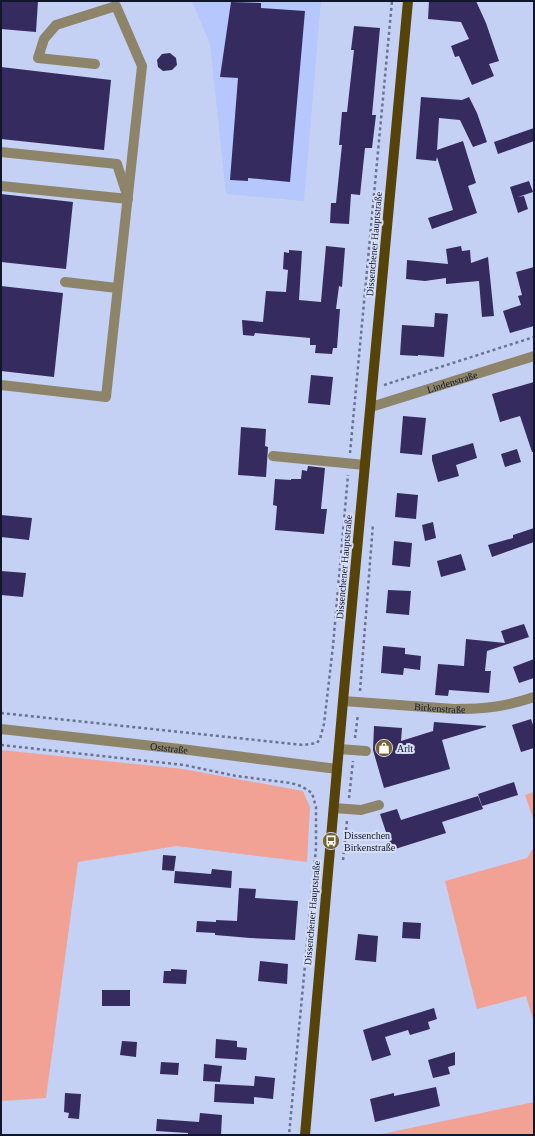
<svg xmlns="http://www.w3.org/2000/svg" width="535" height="1136" font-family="'Times New Roman',serif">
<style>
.built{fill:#b5c7fd}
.green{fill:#f2a294}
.building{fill:#362b5e}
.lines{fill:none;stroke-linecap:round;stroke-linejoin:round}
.path{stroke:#6a7390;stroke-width:2.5;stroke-dasharray:3 3;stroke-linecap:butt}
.minor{stroke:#8d8469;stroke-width:10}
.major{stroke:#55430a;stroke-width:10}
.labels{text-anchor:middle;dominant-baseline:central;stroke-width:4;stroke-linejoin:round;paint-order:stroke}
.street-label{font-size:10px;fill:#10162b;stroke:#d6def7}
.poi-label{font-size:10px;fill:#10162b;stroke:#d6def7;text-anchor:start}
</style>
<rect width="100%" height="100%" fill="#c4d1f5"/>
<path class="built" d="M192,1H321L304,201L226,194L210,44Z"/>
<g class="green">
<path d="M1,750L183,769L303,791L310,807L307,862L177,846L78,862L46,1098L2,1101L1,1105Z"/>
<path d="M534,792V821L525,795Z"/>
<path d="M534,847V1019H533L526,996L477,1009L445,881L527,858Z"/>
<path d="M534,1102V1135H377Z"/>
</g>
<g class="building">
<path d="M2,1H38L36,32L1,29Z"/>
<path d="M429,1H476L486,23L499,61L489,64L494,76L472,85L459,56L455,57L451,46L469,39L461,22L428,19Z"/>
<path d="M231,2L261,3V8L305,11L290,182L248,178V181L230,180L238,78L220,77Z"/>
<path d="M354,26L380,28L372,115H376L372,148H365L360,195L351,194L349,224L330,223L331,203H336L342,145H339L342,112H347L354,50H351Z"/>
<path d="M170,53L176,58L177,65L172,70L163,71L158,67L157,60L162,54Z"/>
<path d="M1,67L111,80L104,150L1,139Z"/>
<path d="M421,97L462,100L469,97L477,113L487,142L473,147L460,120L439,118L437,150L463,141L476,183L468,186L477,213L432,229L428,218L453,210L437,157L436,161L416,159Z"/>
<path d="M534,128V141L498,154L494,142Z"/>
<path d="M529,181L533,192L518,197L524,196L528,209L518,213L510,187Z"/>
<path d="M1,194L73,202L66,269L1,262Z"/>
<path d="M326,246L345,248L342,287L339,286L336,309H340L337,348H333L332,354L315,353L316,345H310V338L255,333L254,336L243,335L242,320L263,322L266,291L286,292L288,270L283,269L284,252L289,253V250L302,251L299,300L321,302Z"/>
<path d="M461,246L462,251L470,250L471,263L488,257L494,316L482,317L479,281L446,284V278L425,281L406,279L407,260L448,264L446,249Z"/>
<path d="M534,267V326L510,333L503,311L521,305L518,296L522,295L516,272Z"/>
<path d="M1,286L63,293L54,377L1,371Z"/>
<path d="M435,313L448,314L444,357L418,355V356L400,355L402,325L434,327Z"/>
<path d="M311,375L333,377L330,405L308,403Z"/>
<path d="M534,382V452H532L520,416L500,422L492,394Z"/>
<path d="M403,416L426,418L422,455L400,453Z"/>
<path d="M241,427L266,429L265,446L268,447L266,477L238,475Z"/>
<path d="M473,443L477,458L456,465L459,476L438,482L432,460V455Z"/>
<path d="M517,449L521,462L505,467L501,454Z"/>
<path d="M308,466L325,468L321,509H327L324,534L275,530L277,506L273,505L275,479L291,480V479H301L302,470L307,471Z"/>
<path d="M397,493L418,495L416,519L395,517Z"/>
<path d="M1,515L32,518L29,540L1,537Z"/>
<path d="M433,522L436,538L425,541L422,525Z"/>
<path d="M534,528V542L492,557L488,545L513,538V535Z"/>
<path d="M394,541L412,543L410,567L392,565Z"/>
<path d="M461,554L466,570L441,577L437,561Z"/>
<path d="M1,571L26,573L23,597L1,595Z"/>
<path d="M388,590L411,591L409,615L386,613Z"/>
<path d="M524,624L529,637L487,651L485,671H491L489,693L449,690L448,696L435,695L438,664L464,666L466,639L505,643L501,631Z"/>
<path d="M383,646L405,648V654L421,656L420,670L404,668L403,675L381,673Z"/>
<path d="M534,659V678L519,683L513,667Z"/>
<path d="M531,719L534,728V748L521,752L512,725Z"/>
<path d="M434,722L486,726V727L442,740L450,769L384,788L373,750L374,726L402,728L401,741L433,731Z"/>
<path d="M514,782L518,795L482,806L478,794Z"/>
<path d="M478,796L483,809L442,822L446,833L392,850L380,814L397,809L401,820Z"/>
<path d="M163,855L176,856L174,871L162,870Z"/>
<path d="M212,869L232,871L231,888L174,883L175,871L211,874Z"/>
<path d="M239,888L256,889L255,898L298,901L295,940L250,938L215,935V933L196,932L197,921L216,922V920L237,921Z"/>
<path d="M403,922L421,923L420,939L402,938Z"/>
<path d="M358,934L378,936L376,962L355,960Z"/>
<path d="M260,961L288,964L287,984L258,981Z"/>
<path d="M171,969L187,970L186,984L163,983L164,971H171Z"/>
<rect x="102" y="990" width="28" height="16"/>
<path d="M434,1008L437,1019L428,1022L430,1029L410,1035L408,1030L385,1037L391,1055L372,1061L363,1030Z"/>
<path d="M216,1039L237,1041V1047L247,1048L246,1060L215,1058Z"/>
<path d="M122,1041L137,1042L136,1057L120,1055Z"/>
<path d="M455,1052V1065L448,1067L450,1074L433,1078L428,1060Z"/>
<path d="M161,1062L179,1063L178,1075L160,1074Z"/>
<path d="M204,1064L222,1066L220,1082L203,1081Z"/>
<path d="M255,1076L275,1078L273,1099L254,1097V1104L214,1102L215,1084L254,1086Z"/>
<path d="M436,1087L440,1106L375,1122L370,1099L394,1093V1096Z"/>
<path d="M65,1093L81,1094L79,1119L68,1118L69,1113L64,1112Z"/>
<path d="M200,1113L222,1115L221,1135H188V1133L156,1131L157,1119L199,1122Z"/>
</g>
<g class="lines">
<g class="path">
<path d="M384,385L534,337"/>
<path d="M350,453L392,1"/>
<path d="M360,691L373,524"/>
<path d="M1,713L303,745L317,743L320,739L324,724L333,646L348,475"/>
<path d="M355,738L358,714"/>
<path d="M1,745L184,765L236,776L291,783L301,786L312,793L316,807V848L289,1135"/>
<path d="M349,798L353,761"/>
<path d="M343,860L347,821"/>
</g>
<g class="minor">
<path d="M1,152L117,164L127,195"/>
<path d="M1,186L128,199"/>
<path d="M65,282L117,288"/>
<path d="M1,385L106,397L142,66L116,6L56,25L44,39L38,58L95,64"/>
<path id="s1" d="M371,407L534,356"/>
<path d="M273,456L365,465"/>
<path id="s2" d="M343,701L454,709C485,709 504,707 534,697"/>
<path id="s3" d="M1,729L189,750L337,769"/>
<path d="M339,749L366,751"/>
<path d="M334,808L361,810L379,805"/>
</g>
<path class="major" d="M305,1135L343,701L408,1"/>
</g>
<defs>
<symbol id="shop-disc" viewBox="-11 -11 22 22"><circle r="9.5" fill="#756332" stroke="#d6def7"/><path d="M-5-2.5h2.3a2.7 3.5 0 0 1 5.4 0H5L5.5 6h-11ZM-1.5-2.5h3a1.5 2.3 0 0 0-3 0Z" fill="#fff"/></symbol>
<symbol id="bus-disc" viewBox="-11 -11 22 22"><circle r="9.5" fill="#756332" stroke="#d6def7"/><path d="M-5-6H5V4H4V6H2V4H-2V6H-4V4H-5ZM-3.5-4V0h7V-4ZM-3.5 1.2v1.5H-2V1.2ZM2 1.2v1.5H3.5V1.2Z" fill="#fff"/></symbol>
</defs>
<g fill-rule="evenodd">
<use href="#shop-disc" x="374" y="738" width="20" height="20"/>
<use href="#bus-disc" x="321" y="831" width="20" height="20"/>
</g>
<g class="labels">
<g class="street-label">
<text transform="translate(374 244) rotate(-85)">Dissenchener Hauptstraße</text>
<text stroke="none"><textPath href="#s1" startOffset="85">Lindenstraße</textPath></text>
<text transform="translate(344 567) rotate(-85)">Dissenchener Hauptstraße</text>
<text stroke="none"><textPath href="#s2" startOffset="97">Birkenstraße</textPath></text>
<text stroke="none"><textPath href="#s3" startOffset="169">Oststraße</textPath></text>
<text transform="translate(312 913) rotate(-85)">Dissenchener Hauptstraße</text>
</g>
<g class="poi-label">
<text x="397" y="748">Arlt</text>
<text x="344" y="835">Dissenchen<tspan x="344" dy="12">Birkenstraße</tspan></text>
</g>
</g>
<rect width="535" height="1136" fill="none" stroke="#10162b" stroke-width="4"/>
</svg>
